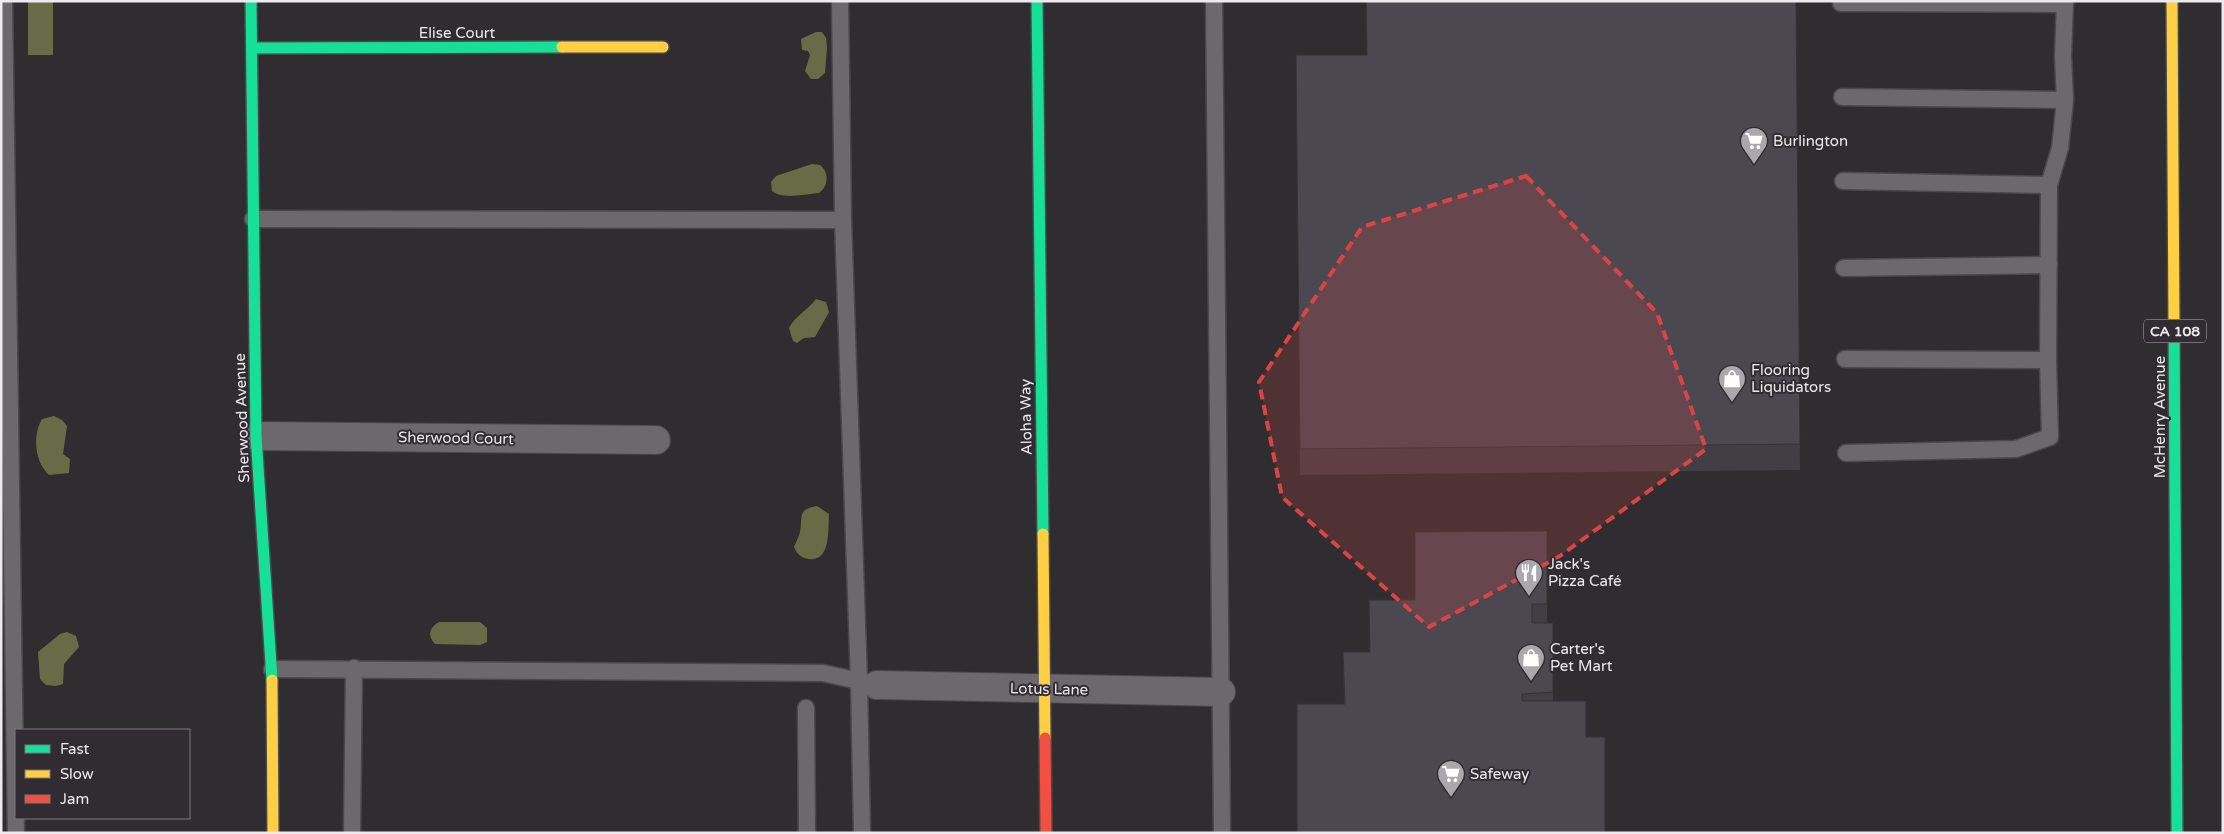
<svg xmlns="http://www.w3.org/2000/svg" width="2224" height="834" font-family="'Varela Round',sans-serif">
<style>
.water{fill:#676c46}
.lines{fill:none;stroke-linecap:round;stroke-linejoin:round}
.lane-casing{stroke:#4b484b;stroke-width:19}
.street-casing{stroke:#4b484b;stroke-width:30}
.fast-casing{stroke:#4b484b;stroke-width:14}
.slow-casing{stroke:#4b484b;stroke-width:14}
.jam-casing{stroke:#4b484b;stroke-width:14}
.lane{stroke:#6b696c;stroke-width:16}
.street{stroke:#6b696c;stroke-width:28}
.fast{stroke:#16e098;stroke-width:11}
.slow{stroke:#ffcf43;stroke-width:11}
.jam{stroke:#f24e42;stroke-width:11}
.wall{fill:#413e44}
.building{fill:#4c484f;stroke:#353237}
.marked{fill:#d94546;fill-opacity:0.2;stroke:#d94546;stroke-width:4;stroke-dasharray:10 6;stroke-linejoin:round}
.labels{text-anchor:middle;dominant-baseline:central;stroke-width:4;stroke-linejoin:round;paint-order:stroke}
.shield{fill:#302c31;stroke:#b4b1b5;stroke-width:1}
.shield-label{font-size:14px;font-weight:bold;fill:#edeaee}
.street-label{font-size:15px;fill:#edeaee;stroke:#302c31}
.poi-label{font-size:15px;fill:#edeaee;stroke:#302c31;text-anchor:start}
</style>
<rect width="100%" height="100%" fill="#2f2d30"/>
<g class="water">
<rect x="28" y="1" width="25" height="54"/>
<path d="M816,32H822L826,38L827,48L825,73L818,79H811L805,71L810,55L808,51L802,50L801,39Z"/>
<path d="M812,164L820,165C829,172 829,186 819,193C805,194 783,200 772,191L771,182L776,176Z"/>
<path d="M816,299L826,302L829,312L815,337L804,338L797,343L793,341L789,328C795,316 808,310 816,299Z"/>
<path d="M54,416L62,420L67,426L63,454L70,459L69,473L49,475C35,462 32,436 42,419Z"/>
<path d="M817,506L829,514C828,529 831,562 809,559C801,558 797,554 794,547C796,542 799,537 800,532C803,517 797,509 817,506Z"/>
<path d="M439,622H480L487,628V642L480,645L435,644C427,635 429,628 439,622Z"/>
<path d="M67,632L76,636L79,647L64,664L63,684L56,686L46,685L40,679L38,652L60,634Z"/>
</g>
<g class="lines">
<defs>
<g id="lane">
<path d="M4,1L16,833"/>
<path d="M840,1L843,220L859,682L862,833"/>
<path d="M1214,1L1222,833"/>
<path d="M1841,3L2065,4"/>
<path d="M1842,97L2065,100"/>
<path d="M1843,181L2049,185"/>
<path d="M253,219L843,220"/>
<path d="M1844,268L2049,265"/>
<path d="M1845,359L2048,360"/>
<path d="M1846,453L2016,449L2050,437L2048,360L2049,185L2060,148L2065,100L2063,56L2065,1"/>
<path d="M272,669L823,673L868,683"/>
<path d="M806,708L807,833"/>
<path d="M352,833L354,668"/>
</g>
<g id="street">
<path d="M256,436L656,440"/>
<path d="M877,685L1221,692"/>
</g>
<g id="fast">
<path d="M251,1L256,436L272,680"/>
<path d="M1037,1L1043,534"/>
<path d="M252,48L562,47"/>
<path d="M2174,325L2177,833"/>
</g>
<g id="slow">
<path d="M2172,1L2174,325"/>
<path d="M562,47H663"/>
<path d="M1043,534L1045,738"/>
<path d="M272,680L273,833"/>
</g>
<path id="jam" d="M1045,738L1046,833"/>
</defs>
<use href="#lane" class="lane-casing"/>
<use href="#street" class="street-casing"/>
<use href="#fast" class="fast-casing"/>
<use href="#slow" class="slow-casing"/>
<use href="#jam" class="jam-casing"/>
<use href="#lane" class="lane"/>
<use href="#street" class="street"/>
<use href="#fast" class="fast"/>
<use href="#slow" class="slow"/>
<use href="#jam" class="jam"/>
</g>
<g class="wall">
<path d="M1796,1L1800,470L1300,475L1296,55H1366Z"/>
<path d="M1547,531V623H1553V701L1586,737L1605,833L1344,704L1343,652H1369L1415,600Z"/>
</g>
<g class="building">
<path d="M1366,1H1796L1800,444L1300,449L1296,55H1367Z"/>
<path d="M1547,531V604H1532V623H1553V692L1522,694V701H1586V737H1605V833H1297V704H1345L1343,652H1370L1369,600H1415V532Z"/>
</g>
<path class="marked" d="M1526,176L1657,313L1706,449L1560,556L1429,627L1282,497L1259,382L1362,227Z"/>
<defs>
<symbol id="supermarket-pin" viewBox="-11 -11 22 30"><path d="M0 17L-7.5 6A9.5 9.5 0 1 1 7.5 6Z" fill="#aaa8ac" stroke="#302c31"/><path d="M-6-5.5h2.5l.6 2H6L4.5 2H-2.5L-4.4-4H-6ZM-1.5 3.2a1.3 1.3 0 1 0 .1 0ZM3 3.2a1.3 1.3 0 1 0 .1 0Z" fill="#fff"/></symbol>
<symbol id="shop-pin" viewBox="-11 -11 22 30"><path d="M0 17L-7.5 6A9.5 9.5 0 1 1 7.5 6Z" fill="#aaa8ac" stroke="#302c31"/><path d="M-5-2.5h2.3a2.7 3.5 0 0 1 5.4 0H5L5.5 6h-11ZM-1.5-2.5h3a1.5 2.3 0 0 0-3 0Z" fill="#fff"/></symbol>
<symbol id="restaurant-pin" viewBox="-11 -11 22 30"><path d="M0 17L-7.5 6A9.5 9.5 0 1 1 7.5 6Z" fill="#aaa8ac" stroke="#302c31"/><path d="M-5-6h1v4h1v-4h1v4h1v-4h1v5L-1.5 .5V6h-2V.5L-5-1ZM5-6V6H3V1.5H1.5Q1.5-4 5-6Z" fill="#fff"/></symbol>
</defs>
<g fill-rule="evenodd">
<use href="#supermarket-pin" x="1738" y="125" width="32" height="43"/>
<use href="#shop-pin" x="1716" y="363" width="32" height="43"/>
<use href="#restaurant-pin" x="1513" y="557" width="32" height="43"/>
<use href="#shop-pin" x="1515" y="642" width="32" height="43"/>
<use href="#supermarket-pin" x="1435" y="758" width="32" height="43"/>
</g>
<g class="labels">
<rect class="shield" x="2144" y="319.5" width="62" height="23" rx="4"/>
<g class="shield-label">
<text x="2175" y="331">CA 108</text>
</g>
<g class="street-label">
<text x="457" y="33">Elise Court</text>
<text transform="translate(1026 417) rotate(-91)">Aloha Way</text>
<text transform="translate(2160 417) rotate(-90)">McHenry Avenue</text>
<text transform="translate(242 418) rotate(-92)">Sherwood Avenue</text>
<text transform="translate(456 438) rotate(1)">Sherwood Court</text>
<text transform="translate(1049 689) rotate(1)">Lotus Lane</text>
</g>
<g class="poi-label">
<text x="1773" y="141">Burlington</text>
<text x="1751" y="370">Flooring<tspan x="1751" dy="17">Liquidators</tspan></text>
<text x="1548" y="564">Jack's<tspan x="1548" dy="17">Pizza Café</tspan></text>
<text x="1550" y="649">Carter's<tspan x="1550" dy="17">Pet Mart</tspan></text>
<text x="1470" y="774">Safeway</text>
</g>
</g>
<rect width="2224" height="834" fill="none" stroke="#edeaee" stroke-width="5"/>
<rect x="15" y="729" width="175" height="90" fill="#302c31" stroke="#7c787d"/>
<rect x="25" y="745" width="25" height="8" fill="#16e098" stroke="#7c787d"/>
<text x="60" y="754" font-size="15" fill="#edeaee">Fast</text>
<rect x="25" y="770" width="25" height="8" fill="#ffcf43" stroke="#7c787d"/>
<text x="60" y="779" font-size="15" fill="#edeaee">Slow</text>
<rect x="25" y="795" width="25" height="8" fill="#f24e42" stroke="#7c787d"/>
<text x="60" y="804" font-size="15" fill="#edeaee">Jam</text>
</svg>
